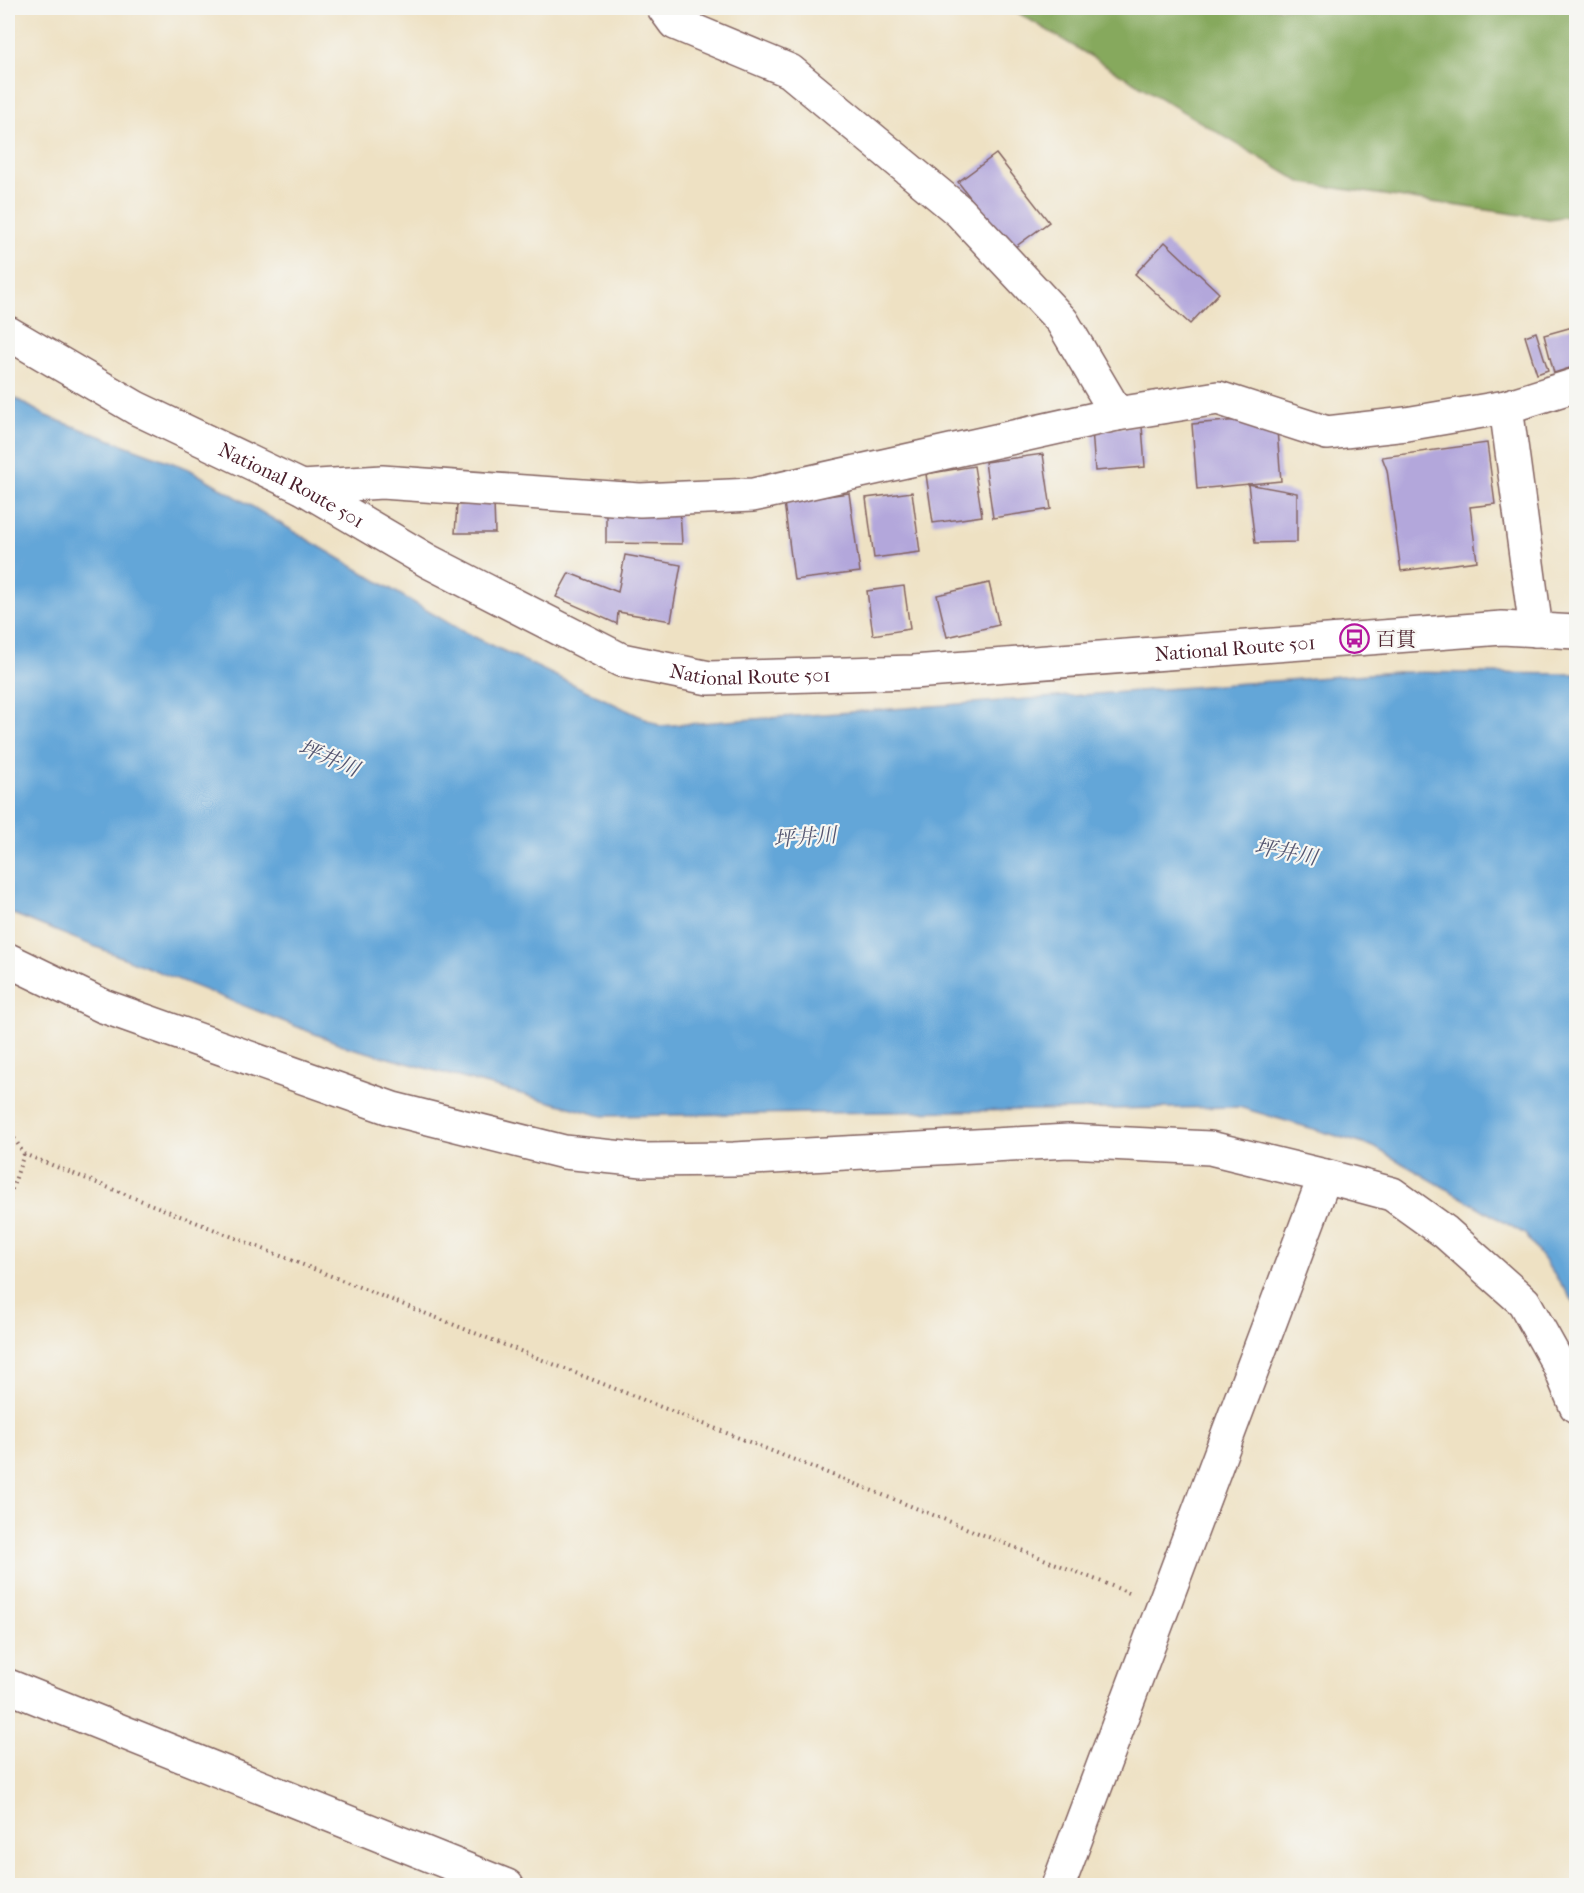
<svg xmlns="http://www.w3.org/2000/svg" width="1584" height="1893" font-family="'IM FELL French Canon','Noto Serif JP',serif">
<style>
.forest{fill:#86a95d;stroke:#686444;stroke-width:1.5}
.water{fill:#64a6d8;stroke:#576282;stroke-width:1.5}
.building{fill:#b3a7db}
.lines{fill:none;stroke-linecap:round;stroke-linejoin:round}
.street-casing{stroke:#836360;stroke-width:36}
.highway-casing{stroke:#836360;stroke-width:36}
.path{stroke:#836360;stroke-width:4;stroke-dasharray:1.5 4.5;stroke-linecap:butt}
.street{stroke:#fff;stroke-width:33}
.highway{stroke:#fff;stroke-width:33}
.labels{text-anchor:middle;dominant-baseline:central;stroke-width:4.5;stroke-linejoin:round;paint-order:stroke}
.street-label{font-size:20px;fill:#4a1f2b;stroke:#f6f6f2}
.poi-label{font-size:20px;fill:#4a1f2b;stroke:#f6f6f2;text-anchor:start}
.water-label{font-size:21px;font-style:italic;fill:#545570;stroke:#f6f6f2}
</style>
<rect width="100%" height="100%" fill="#f6f6f2"/>
<filter id="ink" filterUnits="userSpaceOnUse"><feTurbulence type="fractalNoise" baseFrequency=".0167" numOctaves="2"/><feDisplacementMap in="SourceGraphic" scale="12" xChannelSelector="R" yChannelSelector="G"/><feConvolveMatrix kernelMatrix="1 2 1 2 8 2 1 2 1" color-interpolation-filters="sRGB"/></filter>
<filter id="wash" filterUnits="userSpaceOnUse"><feTurbulence type="fractalNoise" baseFrequency=".008" numOctaves="4" result="noise"/><feDisplacementMap in="SourceGraphic" scale="24" xChannelSelector="R" yChannelSelector="G"/><feGaussianBlur stdDeviation="1.35" result="paint"/><feColorMatrix in="noise" values="0 0 0 0 0 0 0 0 0 0 0 0 0 0 0 0 0 1.4 0 .05"/><feComposite in="paint" operator="in"/></filter>
<g filter="url(#wash)">
<rect width="100%" height="100%" fill="#eee1c3"/>
<path class="forest" d="M1010,8H1576V215L1549,219L1302,183Z"/>
<path class="water" d="M8,394L46,416L189,469L460,630L660,726L1396,672L1576,674V1305L1525,1234L1374,1147L1239,1107L602,1116L348,1047L8,912Z"/>
<g id="blocks">
<g class="building">
<path d="M996,154L1049,222L1011,250L958,182Z"/>
<path d="M1165,242L1219,293L1190,324L1135,274Z"/>
<path d="M1576,326V366L1554,373L1544,335Z"/>
<path d="M1536,332L1548,370L1537,374L1525,336Z"/>
<path d="M1276,417L1281,481L1197,489L1192,424Z"/>
<path d="M1142,426L1145,467L1095,471L1092,429Z"/>
<path d="M1487,443L1495,504L1470,507L1477,561L1401,571L1387,470L1382,457Z"/>
<path d="M1043,454L1051,509L993,518L985,462Z"/>
<path d="M974,466L982,516L933,523L926,474Z"/>
<path d="M1248,484L1297,493V542L1255,543Z"/>
<path d="M912,492L920,552L874,558L866,498Z"/>
<path d="M849,493L860,572L794,580L784,502Z"/>
<path d="M494,503L495,533H455L457,505Z"/>
<path d="M680,509L682,544L606,543V511Z"/>
<path d="M625,555L681,565L671,621L618,612L617,624L556,597L569,573L618,592Z"/>
<path d="M989,583L999,625L947,637L937,595Z"/>
<path d="M904,586L910,629L873,635L867,591Z"/>
</g>
</g>
</g>
<g filter="url(#ink)">
<use href="#blocks" fill-opacity="0" stroke="#836360" stroke-width="1.5"/>
<g class="lines">
<defs>
<g id="street">
<path d="M664,8L675,23L790,71L960,212L1062,321L1117,414"/>
<path d="M1506,407L1536,630"/>
<path d="M302,487L382,482L640,500L753,495L1117,414L1218,398L1327,433L1406,424L1506,407L1576,385"/>
<path d="M8,960L103,1006L393,1109L564,1152L643,1160L734,1159L1068,1141L1210,1148L1325,1176L1392,1194L1445,1232L1524,1302L1559,1365L1576,1406"/>
<path d="M8,1686L507,1886"/>
<path d="M1058,1886L1325,1176"/>
</g>
<g id="highway">
<path id="s1" d="M8,333L136,408L302,487L428,561L621,660L709,678L913,672L1502,628L1576,632"/>
</g>
</defs>
<use href="#street" class="street-casing"/>
<use href="#highway" class="highway-casing"/>
<g class="path">
<path d="M8,1128L24,1154L1132,1594"/>
<path d="M8,1201L24,1154"/>
</g>
<use href="#street" class="street"/>
<use href="#highway" class="highway"/>
</g>
</g>
<defs>
<symbol id="bus-ring" viewBox="-11 -11 22 22"><circle r="9.5" fill="#f6f6f2" stroke="#b5179e" stroke-width="1.5"/><path d="M-5-6H5V4H4V6H2V4H-2V6H-4V4H-5ZM-3.5-4V0h7V-4ZM-3.5 1.2v1.5H-2V1.2ZM2 1.2v1.5H3.5V1.2Z" fill="#b5179e"/></symbol>
</defs>
<g fill-rule="evenodd">
<use href="#bus-ring" x="1338" y="622" width="33" height="33"/>
</g>
<g class="labels">
<g class="street-label">
<text stroke="none"><textPath href="#s1" startOffset="322">National Route 501</textPath></text>
<text stroke="none"><textPath href="#s1" startOffset="1312">National Route 501</textPath></text>
<text stroke="none"><textPath href="#s1" startOffset="826">National Route 501</textPath></text>
</g>
<g class="poi-label">
<text x="1376" y="639">百貫</text>
</g>
<g class="water-label">
<text transform="translate(329 758) rotate(23)">坪井川</text>
<text transform="translate(805 837) rotate(-4)">坪井川</text>
<text transform="translate(1286 852) rotate(11)">坪井川</text>
</g>
</g>
<rect width="1584" height="1893" fill="none" stroke="#f6f6f2" stroke-width="30"/>
</svg>
